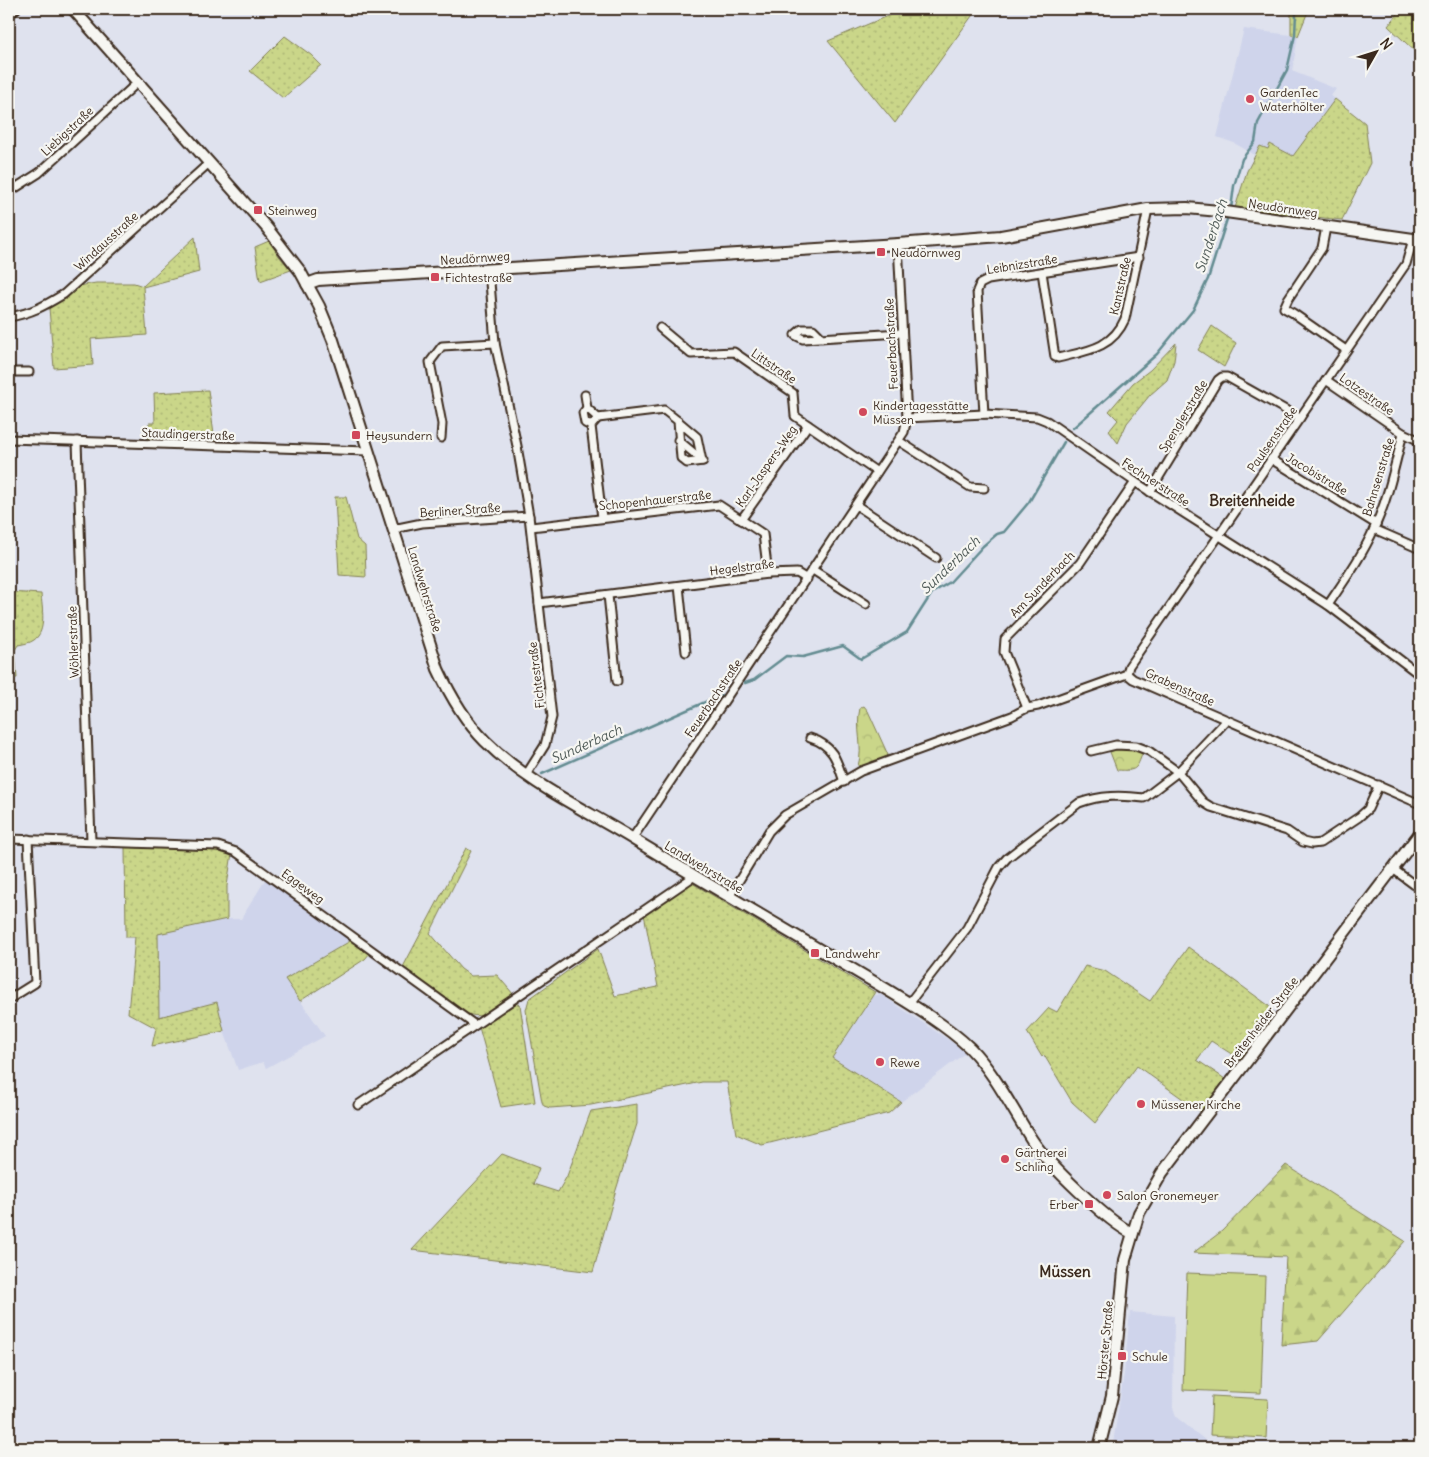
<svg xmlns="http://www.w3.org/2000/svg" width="1429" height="1457" font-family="Delius,sans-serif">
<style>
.built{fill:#cfd4eb}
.grass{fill:url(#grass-dots);stroke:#828054}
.forest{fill:url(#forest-firs);stroke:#828054}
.park{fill:url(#park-crowns);stroke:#828054}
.garden{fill:#cad689;stroke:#828054}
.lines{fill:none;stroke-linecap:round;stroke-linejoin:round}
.stream{stroke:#648c91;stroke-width:2.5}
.street-casing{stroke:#3b2a1e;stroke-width:11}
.secondary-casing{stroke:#3b2a1e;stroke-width:14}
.street{stroke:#f6f6f2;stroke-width:7}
.secondary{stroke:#f6f6f2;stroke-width:10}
.poi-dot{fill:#d1495b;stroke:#f6f6f2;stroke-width:2}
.labels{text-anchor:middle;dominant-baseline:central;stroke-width:4.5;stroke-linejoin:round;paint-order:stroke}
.poi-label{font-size:12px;fill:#3b2a1e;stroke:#f6f6f2;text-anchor:start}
.street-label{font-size:12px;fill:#3b2a1e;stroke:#f6f6f2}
.water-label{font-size:14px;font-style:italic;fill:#505b58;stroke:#f6f6f2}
.quarter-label{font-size:15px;font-weight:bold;fill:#3b2a1e;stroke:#f6f6f2}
</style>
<defs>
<pattern id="grass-dots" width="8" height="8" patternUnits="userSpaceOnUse" patternTransform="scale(1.25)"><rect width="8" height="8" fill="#cad689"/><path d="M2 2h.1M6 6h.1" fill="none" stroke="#aeb876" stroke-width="1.8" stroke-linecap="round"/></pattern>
<pattern id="forest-firs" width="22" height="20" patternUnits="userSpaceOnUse" patternTransform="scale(1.25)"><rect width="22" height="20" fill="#cad689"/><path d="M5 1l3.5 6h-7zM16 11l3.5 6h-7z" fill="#aeb876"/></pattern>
<pattern id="park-crowns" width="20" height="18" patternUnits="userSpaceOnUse" patternTransform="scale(1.25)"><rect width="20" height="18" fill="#cad689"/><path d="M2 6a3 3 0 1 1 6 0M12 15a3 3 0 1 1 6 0" fill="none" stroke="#aeb876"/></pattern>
</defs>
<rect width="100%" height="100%" fill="#dfe2ee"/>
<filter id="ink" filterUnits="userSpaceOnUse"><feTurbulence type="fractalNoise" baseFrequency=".02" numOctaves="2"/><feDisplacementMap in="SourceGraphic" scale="10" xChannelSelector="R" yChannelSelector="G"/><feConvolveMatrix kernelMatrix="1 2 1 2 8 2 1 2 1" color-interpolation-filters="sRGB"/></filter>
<g filter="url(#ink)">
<g class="built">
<path d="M1244,29L1298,36L1292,71L1336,89L1331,96L1335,99L1293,156L1270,145L1268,149L1260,146L1255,155L1234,143L1217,137Z"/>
<path d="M267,877L352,940L285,979L325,1036L266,1068L263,1062L238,1070L224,1031L217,1002L159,1018L158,933L227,919H241Z"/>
<path d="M880,994L956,1045L965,1053L901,1102L832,1058L873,996Z"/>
<path d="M1130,1312L1174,1316L1173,1408L1176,1417L1215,1448H1134L1113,1443L1124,1374Z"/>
</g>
<g class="grass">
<path d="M904,9H977L895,123L828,41Z"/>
<path d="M1291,9H1309L1298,36L1291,35Z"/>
<path d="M1402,9H1420V56L1388,26Z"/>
<path d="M285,36L311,55L321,65L283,98L250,71Z"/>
<path d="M1335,99L1365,123L1370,163L1342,220L1235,208L1247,171L1260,146L1268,149L1270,144L1293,156Z"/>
<path d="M195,237L199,272L143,287L147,335L91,339L93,365L54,368L49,308L78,286L96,283H134L143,286Z"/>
<path d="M269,241L279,256L291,270L260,281L255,247Z"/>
<path d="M1212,326L1236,343L1224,367L1198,350Z"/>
<path d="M1176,343L1174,361L1167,380L1150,395L1127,423L1118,443L1109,431L1118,420L1109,411L1133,383L1150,370Z"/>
<path d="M208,390L215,442L147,440L149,423H155L154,393Z"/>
<path d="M335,497H346L357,539L365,546L366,577L339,575Z"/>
<path d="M9,592L41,594C42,608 47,631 34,640C30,643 23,644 18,645L15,650L17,678H9Z"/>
<path d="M125,846L220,851L232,853L227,886V919L158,934L159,1017L217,1002L224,1031L152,1046L156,1028L128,1013L135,937H126Z"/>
<path d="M466,848L471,851L430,933L461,969L471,976L497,975L514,995C497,1007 485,1023 464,1012L403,967Z"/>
<path d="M692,883L875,992L832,1058L901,1102L889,1113L762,1145L736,1134L727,1082H702L591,1105L550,1108L544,1106L542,1102L526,1010L529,999L598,949L615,996L658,987L644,914Z"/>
<path d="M352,940L370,953L365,959L300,1001L285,979Z"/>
<path d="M1188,947L1268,1005L1273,1012L1271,1020L1241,1060L1211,1041L1197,1060L1225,1079L1201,1112L1137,1066L1095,1123L1072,1102L1044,1055L1042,1057L1027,1032L1049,1008L1057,1012L1085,966L1105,971L1150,1001Z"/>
<path d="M515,1003L520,1005L535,1102L501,1107L479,1027Z"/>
<path d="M637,1104V1124L615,1193L593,1272L412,1250L502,1154L539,1168L533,1184L558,1192L567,1176L591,1111Z"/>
</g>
<path class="forest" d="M1286,1165L1405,1241L1318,1341L1281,1345L1286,1257L1193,1253L1222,1231Z"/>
<g class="park">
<path d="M864,706L868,711L888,755C884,763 867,767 858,766C864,746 855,730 860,708Z"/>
<path d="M1121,748H1133L1143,752C1136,770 1137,771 1117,770L1110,752Z"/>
</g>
<g class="garden">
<path d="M1187,1273L1265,1276L1261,1393L1183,1390Z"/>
<path d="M1212,1396L1268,1399L1266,1438L1210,1435Z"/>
</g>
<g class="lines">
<g class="stream">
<path d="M1231,209L1234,186L1242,159L1255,142L1258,123L1287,70L1295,35L1296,13L1294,9"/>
<path d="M1073,428L1157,354L1193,310L1208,279L1228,216"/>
<path d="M745,683L754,680L786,656L803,657L843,646L861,659L907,632L932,593L950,582L983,546L997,534L1004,532L1029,502L1064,442"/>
<path d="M542,774L721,695"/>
</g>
<defs>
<g id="street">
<path d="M9,15L16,9"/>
<path d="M9,192L39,173L137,83"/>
<path d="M1326,227L1322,248L1288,299L1284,308L1293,313L1346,350"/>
<path d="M489,270L495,343L517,446L529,516L552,717L545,745L526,775"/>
<path d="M1042,272L1055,357L1058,358C1086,351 1112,349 1125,319L1148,209"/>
<path d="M9,317C32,313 44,306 64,294L209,163"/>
<path d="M660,328L691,354L734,352L793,393L795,416L877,472"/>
<path d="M822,338L813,329H802L795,335L803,339L901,333"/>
<path d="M9,372H29"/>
<path d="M1326,380L1403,433L1420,441"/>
<path d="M585,395L587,408L598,418L591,426L602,518"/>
<path d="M587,408L583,413L585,423L591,426"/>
<path d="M984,414L977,291L980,284L988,280L1139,257"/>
<path d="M598,418L664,410L678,421L681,458L687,463L703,461"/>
<path d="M907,418L984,414L1037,417L1047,421L1135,482L1328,605L1420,675"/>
<path d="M678,421L697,437L702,461"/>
<path d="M441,438L442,424L430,362L442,346L495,343"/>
<path d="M9,439L367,451"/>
<path d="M678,440L701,459"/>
<path d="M77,441L91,841"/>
<path d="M899,441L970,487L984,488"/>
<path d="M1271,459L1376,524"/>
<path d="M1150,492L1218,380L1222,377H1227L1300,418"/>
<path d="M856,505L936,558"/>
<path d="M741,520L808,425"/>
<path d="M531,527L719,505L763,534L768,574"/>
<path d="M393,529L422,523L529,516"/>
<path d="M1374,529L1420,549"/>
<path d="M813,570L866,604"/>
<path d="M679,586L686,652"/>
<path d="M608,595L617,681"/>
<path d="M539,603L768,574L797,573L807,579"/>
<path d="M1328,605C1344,581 1362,556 1374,529C1388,499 1395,465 1403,433"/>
<path d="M1127,674L1129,666L1406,264L1413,239"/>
<path d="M1127,674L1133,679L1420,804"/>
<path d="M1027,708L1004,652L1005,639L1080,563L1135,482"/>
<path d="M810,738C833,745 837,760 844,782"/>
<path d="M1091,751L1116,745L1136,746L1149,751L1178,772L1203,802L1211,807L1287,831L1303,842L1312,844L1320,843L1359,817L1368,809L1379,785"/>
<path d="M9,839L218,846L236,852L475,1025"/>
<path d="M632,839L904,432L907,418L898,244"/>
<path d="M1393,869L1420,889"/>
<path d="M729,897L769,831L785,815L861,771L1012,716L1027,708L1038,706L1127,674"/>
<path d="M11,998L35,983L28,839"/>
<path d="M909,1003L967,928L999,867L1007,858L1079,803C1101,795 1121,795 1144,798L1178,772L1227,720"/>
<path d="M358,1105L693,877"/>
</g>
<g id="secondary">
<path d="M73,9L267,228L300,271L307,284L319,306L333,340L438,669C450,695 465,721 485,741C527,783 582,808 633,839C717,890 802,939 886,989C914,1006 947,1026 970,1048C996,1075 1012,1109 1032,1140C1047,1163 1108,1222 1132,1233"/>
<path d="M307,284L318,280L898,244L1001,236L1148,209L1187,208L1219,211L1420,240"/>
<path d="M1099,1448L1112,1396L1125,1260L1139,1213L1162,1173L1420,833"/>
</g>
</defs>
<use href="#street" class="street-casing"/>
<use href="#secondary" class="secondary-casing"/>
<use href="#street" class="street"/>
<use href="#secondary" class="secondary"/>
</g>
</g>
<g class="poi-dot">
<circle cx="1250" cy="99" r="5"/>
<rect x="253" y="205" width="10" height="10" rx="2.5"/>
<rect x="876" y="247" width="10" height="10" rx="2.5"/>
<rect x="430" y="272" width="10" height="10" rx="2.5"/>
<circle cx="863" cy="412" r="5"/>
<rect x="351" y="430" width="10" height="10" rx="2.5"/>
<rect x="810" y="948" width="10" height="10" rx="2.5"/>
<circle cx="880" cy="1062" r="5"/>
<circle cx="1141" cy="1104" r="5"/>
<circle cx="1005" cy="1159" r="5"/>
<circle cx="1107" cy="1195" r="5"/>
<rect x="1084" y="1199" width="10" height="10" rx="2.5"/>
<rect x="1117" y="1351" width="10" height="10" rx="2.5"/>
</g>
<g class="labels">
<g class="poi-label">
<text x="1260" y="92">GardenTec<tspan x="1260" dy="14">Waterhölter</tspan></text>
<text x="268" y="210">Steinweg</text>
<text x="891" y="252">Neudörnweg</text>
<text x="445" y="277">Fichtestraße</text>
<text x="873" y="405">Kindertagesstätte<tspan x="873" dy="14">Müssen</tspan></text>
<text x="366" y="435">Heysundern</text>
<text x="825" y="953">Landwehr</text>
<text x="890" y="1062">Rewe</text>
<text x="1151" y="1104">Müssener Kirche</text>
<text x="1015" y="1152">Gärtnerei<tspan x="1015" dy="14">Schling</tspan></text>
<text x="1117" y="1195">Salon Gronemeyer</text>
<text x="1079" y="1204" text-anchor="end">Erber</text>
<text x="1132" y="1356">Schule</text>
</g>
<g class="street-label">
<text transform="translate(67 131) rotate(-43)">Liebigstraße</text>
<text transform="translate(1283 208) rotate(8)">Neudörnweg</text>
<text transform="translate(106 241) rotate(-42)">Windausstraße</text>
<text transform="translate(475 258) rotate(-4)">Neudörnweg</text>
<text transform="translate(1022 264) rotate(-9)">Leibnizstraße</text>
<text transform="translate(1120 286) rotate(-77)">Kantstraße</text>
<text transform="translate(891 344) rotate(-93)">Feuerbachstraße</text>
<text transform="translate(774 366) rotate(34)">Littstraße</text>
<text transform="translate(1367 394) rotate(35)">Lotzestraße</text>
<text transform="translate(1183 416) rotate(-59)">Spenglerstraße</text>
<text transform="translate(188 434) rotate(2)">Staudingerstraße</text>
<text transform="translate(1272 439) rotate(-55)">Paulsenstraße</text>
<text transform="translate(766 466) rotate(-55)">Karl-Jaspers-Weg</text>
<text transform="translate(1317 474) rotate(31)">Jacobistraße</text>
<text transform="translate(1378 477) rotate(-73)">Bahnsenstraße</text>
<text transform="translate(1156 482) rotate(33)">Fechnerstraße</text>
<text transform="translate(655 500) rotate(-6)">Schopenhauerstraße</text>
<text transform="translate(460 510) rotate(-4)">Berliner Straße</text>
<text transform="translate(742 567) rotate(-7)">Hegelstraße</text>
<text transform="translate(1042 584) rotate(-46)">Am Sunderbach</text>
<text transform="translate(425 589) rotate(73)">Landwehrstraße</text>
<text transform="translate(73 642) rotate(-92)">Wöhlerstraße</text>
<text transform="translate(536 675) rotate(-97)">Fichtestraße</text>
<text transform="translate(1180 687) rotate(24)">Grabenstraße</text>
<text transform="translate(713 698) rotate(-56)">Feuerbachstraße</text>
<text transform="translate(704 867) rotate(31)">Landwehrstraße</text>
<text transform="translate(303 886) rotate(36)">Eggeweg</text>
<text transform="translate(1261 1022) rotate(-52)">Breitenheider Straße</text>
<text transform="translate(1105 1340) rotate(-85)">Hörster Straße</text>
</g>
<g class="water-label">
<text transform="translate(1211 236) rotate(-72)">Sunderbach</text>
<text transform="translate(950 565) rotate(-44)">Sunderbach</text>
<text transform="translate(586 744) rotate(-24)">Sunderbach</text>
</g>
<g class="quarter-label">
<text x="1252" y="500">Breitenheide</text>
<text x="1065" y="1271">Müssen</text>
</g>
</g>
<rect width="1429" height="1457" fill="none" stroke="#f6f6f2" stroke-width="30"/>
<rect x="15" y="15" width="1399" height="1427" fill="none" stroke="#3b2a1e" stroke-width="2" filter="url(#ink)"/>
<g transform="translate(1376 52) rotate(51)" stroke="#f6f6f2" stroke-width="4" paint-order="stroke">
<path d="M0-4L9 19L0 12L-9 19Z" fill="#3b2a1e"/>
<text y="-8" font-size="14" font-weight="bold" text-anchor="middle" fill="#3b2a1e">N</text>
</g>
</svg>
